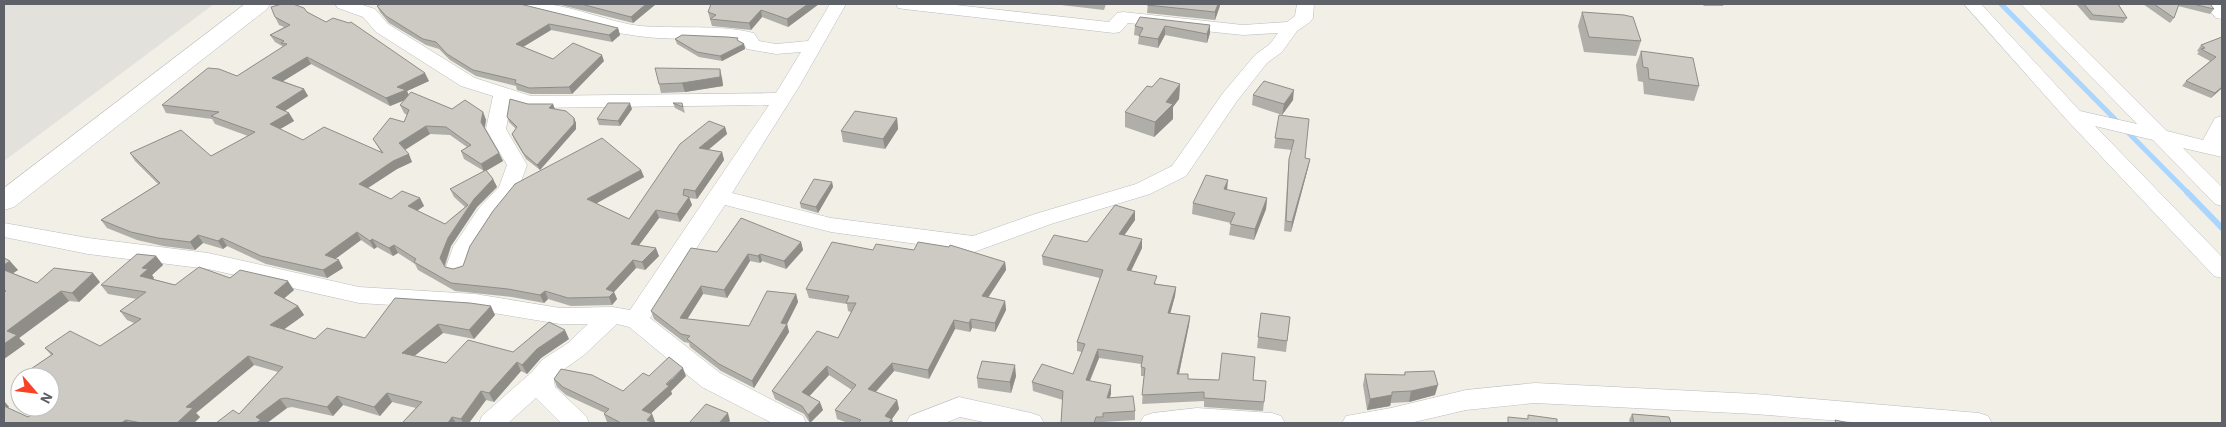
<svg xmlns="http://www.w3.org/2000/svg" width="2226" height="427" font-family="'IBM Plex Sans',sans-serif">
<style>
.industrial{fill:#e2e1db}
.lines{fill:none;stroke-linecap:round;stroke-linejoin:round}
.stream-far1{stroke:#a9d5ff;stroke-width:5}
.stream{stroke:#a9d5ff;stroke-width:6}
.minor-casing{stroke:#b9bcc1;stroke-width:1}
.secondary-casing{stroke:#babdc3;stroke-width:1}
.minor{fill:#fff;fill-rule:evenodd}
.secondary{fill:#fff;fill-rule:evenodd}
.wall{fill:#afaea8;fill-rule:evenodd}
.shaded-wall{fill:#8f8d88}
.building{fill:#cccac3;stroke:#8f8d88}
</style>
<rect width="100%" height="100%" fill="#f1efe6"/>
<path class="industrial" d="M4,4H214L4,161Z"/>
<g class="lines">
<path class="stream-far1" d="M2001,4L2188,193"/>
<path class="stream" d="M2187,192L2222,228"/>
<defs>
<g id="minor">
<path d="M335,4H360L375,9L388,24L475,78L531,96L776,93L801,52L776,54L747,49L742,42C707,37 672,41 638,36C599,31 560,18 522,8L520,4C528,4 538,3 546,4C577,7 608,22 640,26C678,29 717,24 754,33L759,41L776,44L808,41L830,4H846L800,85L732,193L831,218L973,236L1035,214L1136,184L1172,166L1223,93L1255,55L1270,44L1278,33L1243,35L1128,23L1120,32L1114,33L904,9L898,8L896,4H947L1109,22L1117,13L1123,12L1243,25L1287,22L1295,16L1297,4H1314L1313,18L1310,22L1297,31L1282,52L1267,63L1237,101L1186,176L1150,194L1051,224L974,252L831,232L725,205L650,318L720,373L803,416L806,423H772L702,387L629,327L617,324L584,355L560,372L554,380L555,387L586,416L589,423H561L536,398L508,423H479L482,416L532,372L542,360L568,343L588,324H560L475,310L359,303L208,269L88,254L4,237V223L88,238L208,253L359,287L475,294L560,308L613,307L630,310L769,105L530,108L511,102L506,129L527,165L518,190L495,218L472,253L465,273L457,275L449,273L446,267L453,247L479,208L499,187L507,165L486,129L493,96L461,86L376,32L363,17L338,8Z"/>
<path d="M1964,4H1981L2080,111L2137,124L2021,4H2039L2167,131L2203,140L2215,118L2222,116V157L2183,148L2222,187V206L2215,204L2153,140L2095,126L2222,257V278L2214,276L2066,119Z"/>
<path d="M2204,4H2222V19L2216,18Z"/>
<path d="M1535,383L1755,394L1979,413L1988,416L1992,423H1865L1755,414L1535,403L1466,410L1410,423H1342L1346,416L1391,408L1466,390Z"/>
<path d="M959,397L1031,413L1040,416L1044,423H988L960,417L945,423H906L910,416Z"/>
<path d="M1197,408L1272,413L1281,416L1285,423H1140L1144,416L1153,413Z"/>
</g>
<path id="secondary" d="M245,4H270L267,9L14,207L4,210V188Z"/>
</defs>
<use href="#minor" class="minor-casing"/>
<use href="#secondary" class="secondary-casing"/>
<use href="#minor" class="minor"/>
<use href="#secondary" class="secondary"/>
</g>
<g class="wall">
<path d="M557,4H656L633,23Z"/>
<path d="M711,4H819L788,27L762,17L751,30L712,26L708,12Z"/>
<path d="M1061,4H1106L1104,10L1061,5Z"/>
<path d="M1148,4H1220L1215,20L1147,13Z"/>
<path d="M1702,4H1724L1723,6H1704Z"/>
<path d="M2076,4H2118L2127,18L2123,23L2090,20Z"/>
<path d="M2143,4H2210L2214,9L2210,14L2178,6L2174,18L2170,23Z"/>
<path d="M377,6L618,28L620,35L612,42L551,30L523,47L553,59L604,61L572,94H531L517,90L516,86L476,76L450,60L439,49L426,45L389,23L380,12Z"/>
<path d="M307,12L429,81L407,91L409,95L452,109L483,112L486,120L485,128L499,153L503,161L486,171L493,179L497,187L477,207L451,246L445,267L453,269L463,266L641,170L644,177L596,203L629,219L725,127L727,134L708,150L722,152L724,160L697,199L689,198L692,205L680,222L659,218L639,245L659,256L645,270L636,268L614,292L617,299L612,305L571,306L548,299L544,303L512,297L455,291L418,270L415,264L398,253L393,256L377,247L374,249L361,240L335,259L343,268L327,278L266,264L227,246L223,249L203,243L195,250L163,246L137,240L107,228L101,220L158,184L135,161L130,153L211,156L248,136L215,124L212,119L166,113L162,105L237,76L283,47L282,46L275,42L270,35L284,27L279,25L275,17ZM311,64L390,106L405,100L400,105L404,113L407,115L404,122L373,139L381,152L303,140L280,129L294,121L289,113L285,111L308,96L304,89L283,81ZM430,134L450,135L467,147L461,151L464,159L484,171L450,189L454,197L465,207L445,224L417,211L424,206L420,198L391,199L368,188L397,169L412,162L405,150Z"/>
<path d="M1582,12L1641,41L1636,56L1584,52L1578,26Z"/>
<path d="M1210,25V33L1207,43L1165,35L1158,48L1138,44L1139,36L1134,35L1135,26Z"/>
<path d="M2222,37V88L2211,98L2182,86L2186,81L2210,61L2197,54L2199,52L2197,51L2201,45Z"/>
<path d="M675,39L738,41L744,44L745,49L722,61L699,57L677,44Z"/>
<path d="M1641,51L1699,86L1694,101L1644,94L1643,82L1638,81L1636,65Z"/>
<path d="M722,78L723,86L685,92L661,93L659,84Z"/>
<path d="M1180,84L1179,99L1173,107V119L1154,137L1125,127V112L1152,87Z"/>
<path d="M1253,95L1293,100L1282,115L1252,105Z"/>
<path d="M673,103H682L685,113L675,108Z"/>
<path d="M528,104H553L555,109L574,118L576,123V129L540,170L526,159L514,139L512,134L516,129L509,122L507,117Z"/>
<path d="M632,109L620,126L599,125L597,119Z"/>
<path d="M1279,115L1305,158L1310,159L1308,168L1291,232L1284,231L1288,169L1289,159L1292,150L1274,148Z"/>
<path d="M897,118L898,129L885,149L843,142L841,131Z"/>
<path d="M832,182L833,187L818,213L801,208L800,203Z"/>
<path d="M1227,190L1267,198L1266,209L1254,240L1229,235L1231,223L1192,214L1193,203Z"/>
<path d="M1135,211V220L1124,235L1142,248L1131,271L1157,284L1176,287L1175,296L1170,313L1190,316L1189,325L1179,374L1188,379L1219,380H1253L1264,402L1263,411L1204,407V401L1142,404L1144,376H1141V364L1099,358L1090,381L1111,394L1109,397L1135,411V420L1103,422V423H1061L1063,400L1033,391L1032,382L1073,374L1082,352L1077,351V342L1100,278L1043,265L1042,256L1087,242Z"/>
<path d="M801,242L803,250L786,269L762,261L760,263L750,261L727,298L703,294L687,319L749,326L796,294L798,302L787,324L789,332L754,388L721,371L690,347L689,343L684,342L654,319L651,311L717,252Z"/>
<path d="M873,250H914L1005,262L1006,270L988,298L1005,301L1006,310L995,332L972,328L970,332L955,329L929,379L894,371L876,392L897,400L899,409L892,419L893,423H848L837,419L835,410L852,390L829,375L809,396L823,410L810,423L804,414L775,399L772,391L838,338L851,312L848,311L847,304L809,298L806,289Z"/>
<path d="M156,256L163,265L152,275L154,278L153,279L175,285L230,278L294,290L284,298L298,306L304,315L283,330L315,339L365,338L395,298L495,315L474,339L443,333L414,356L446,363L513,352L569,339L541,358L527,374L521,371L494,402L486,400L469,423H402L416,408L392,402L380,416L343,405L333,416L292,407L287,408L267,423H216L239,414L278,372L254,365L196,413L200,417L194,423H4V401L9,407L8,408L28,417L54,399L50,397V377H20V378L19,377L51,355L45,348L100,346L134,323L127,320L120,311L137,299L108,294L101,285Z"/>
<path d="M4,258L18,270L13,273L37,283L100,282L79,302L69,301L19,338L25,344L4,359Z"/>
<path d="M1261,313L1290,317L1286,352L1257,348Z"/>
<path d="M1405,372L1435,395L1409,402L1391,403L1390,406L1367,410L1363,385L1365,374L1404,375Z"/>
<path d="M686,376L671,391L672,394L650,414H652L655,422L654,423H609L607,422L604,414L605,413L566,395L557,387L554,379L623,391Z"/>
<path d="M1016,376L1011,393L978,388L977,378Z"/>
<path d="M1632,414L1671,423H1630L1629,420Z"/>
</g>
<g class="shaded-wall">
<path d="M646,4H656L633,23L631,17Z"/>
<path d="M808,4H819L788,27L787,19Z"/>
<path d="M1218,4H1220V6L1215,20V12Z"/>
<path d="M761,10L762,17L751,30L749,23Z"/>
<path d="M549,24L551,30L518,50L516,44Z"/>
<path d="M1210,25V33L1207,43V34Z"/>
<path d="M1165,26V35L1158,48V39Z"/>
<path d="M618,28L620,35L612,42L609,35Z"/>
<path d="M744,44L745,49L722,61L720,56Z"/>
<path d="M602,55L604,61L572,94L569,87Z"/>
<path d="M307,57L311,64L277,85L272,78Z"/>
<path d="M720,69L722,78L723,86L685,92L682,83Z"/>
<path d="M425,73L429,81L407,91L410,98L390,106L386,98L397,87Z"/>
<path d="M1180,84L1179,99L1173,107V119L1154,137L1155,122L1166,102Z"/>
<path d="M2222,87V88L2211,98L2215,93Z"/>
<path d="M304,89L308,96L280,114L276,107Z"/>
<path d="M1294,90L1293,100L1282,115L1284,104Z"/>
<path d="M630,103L632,109L620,126L618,121Z"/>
<path d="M553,104L555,110L549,108Z"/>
<path d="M483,112L486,120L484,130L481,122Z"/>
<path d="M289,113L294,121L275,132L270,124Z"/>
<path d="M574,118L576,123V129L540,170L537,165Z"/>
<path d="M897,118L898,129L885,149L883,139Z"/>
<path d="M426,126L430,134L403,151L399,143Z"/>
<path d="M725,127L727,134L701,156L699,148Z"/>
<path d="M722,152L724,160L697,199L695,191Z"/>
<path d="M499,153L503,161L484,172L481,164Z"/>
<path d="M409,154L412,162L397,169L363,191L359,184L393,161Z"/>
<path d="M1310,159L1308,168L1291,232L1292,222Z"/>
<path d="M641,170L644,177L590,207L587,199Z"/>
<path d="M493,179L497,187L477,207L451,246L444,266L440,258L448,238L474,199Z"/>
<path d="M1228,180L1227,191L1224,189Z"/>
<path d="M832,182L833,187L818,213L816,207Z"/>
<path d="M689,197L692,205L680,222L677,214Z"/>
<path d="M420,198L424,206L412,214L408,206Z"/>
<path d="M1267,198L1266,209L1254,240L1255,229Z"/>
<path d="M656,210L659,218L634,252L631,244Z"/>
<path d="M1135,211V220L1119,243V234Z"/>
<path d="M357,232L361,240L330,263L325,255Z"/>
<path d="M198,235L203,243L195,250L190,242Z"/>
<path d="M222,238L227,246L223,249L218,241Z"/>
<path d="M372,239L377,247L374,249L370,241Z"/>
<path d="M1142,239V248L1127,279V270Z"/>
<path d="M801,242L803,250L786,269L784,261Z"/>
<path d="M394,245L398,253L393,256L389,248Z"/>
<path d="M656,248L659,256L645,270L642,262Z"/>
<path d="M748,254L750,261L727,298L724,290Z"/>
<path d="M760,254L762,261L760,263L758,256Z"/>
<path d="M156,256L163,265L152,275L154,278L147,285L140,276L142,268Z"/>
<path d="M339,260L343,268L327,278L323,270Z"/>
<path d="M633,260L636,268L614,292L617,299L612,305L606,289Z"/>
<path d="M10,261L18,270L7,277L4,274V265Z"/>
<path d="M1005,262L1006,270L983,305L982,296Z"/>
<path d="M93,273L100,282L79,302L72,293Z"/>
<path d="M288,281L294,290L280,302L274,293Z"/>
<path d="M701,286L703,294L683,326L680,318Z"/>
<path d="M1176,287L1175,296L1168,322V313Z"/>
<path d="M61,291L69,301L19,338L25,344L4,359V344L7,331Z"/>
<path d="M545,291L548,299L544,303L540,295Z"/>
<path d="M796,294L798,302L787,324L789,332L754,388L752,381Z"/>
<path d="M1005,301L1006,310L995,332V323Z"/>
<path d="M298,306L304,315L276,335L270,325Z"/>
<path d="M491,306L495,315L474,339L469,330Z"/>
<path d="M1190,316L1189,325L1177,383V374Z"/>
<path d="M971,319L972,328L970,332L969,323Z"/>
<path d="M954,320L955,329L929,379L928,370Z"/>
<path d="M438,324L443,333L407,362L402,353Z"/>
<path d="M565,330L569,339L541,358L527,374L522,365L537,349Z"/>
<path d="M1098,349L1099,358L1086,389V380Z"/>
<path d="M248,356L254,365L196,413L200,417L194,423H177L186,407Z"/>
<path d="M517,362L521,371L494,402L489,393Z"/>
<path d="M892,363L894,371L870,398L868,389Z"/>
<path d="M1015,365L1016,376L1011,393L1010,382Z"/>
<path d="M827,366L829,375L805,401L802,392Z"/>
<path d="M683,368L686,376L671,391L672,394L646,418L642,410Z"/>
<path d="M1111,385V394L1107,407V398Z"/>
<path d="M1438,385L1435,395L1409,402L1411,391Z"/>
<path d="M481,391L486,400L469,423H463L461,419Z"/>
<path d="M387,393L392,402L380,416L374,407Z"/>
<path d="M1392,395L1390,406L1367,410L1370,399Z"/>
<path d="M337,396L343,405L333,416L327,407Z"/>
<path d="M280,399L287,408L267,423H256V417Z"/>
<path d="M897,400L899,409L889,423L892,419L893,423H887L885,416Z"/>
<path d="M4,401L9,407L4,411Z"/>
<path d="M820,402L823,410L810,423L808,415Z"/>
<path d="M728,413L730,421L728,423H719Z"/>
<path d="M652,414L655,422L654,423H648L647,420Z"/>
<path d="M452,417L456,423H448Z"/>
<path d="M126,420L129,423H121Z"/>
</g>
<g class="building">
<path d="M282,4H293L304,8L307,12L326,22L333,18L349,23L351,22L425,73L397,87L406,90L386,98L307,57L272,78L304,89L276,107L289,113L270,124L303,140L324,127L383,153L373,139L390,118L404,122L409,110L400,105L411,92L452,109L465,100L483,112L481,122L499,153L481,164L461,151L471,145L446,127L426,126L399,143L409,154L393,161L359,184L391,199L402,191L420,198L408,206L445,224L468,205L450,189L486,170L493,179L474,199L448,238L440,258L445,267L453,269L463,266L470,246L493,211L515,184L602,138L641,170L587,199L629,219L680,144L709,121L725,127L699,148L722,152L695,191L684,189L683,195L689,197L677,214L656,210L631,244L656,248L642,262L633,260L606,289L614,292L609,297L568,298L545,291L540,295L508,289L451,283L414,262L416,259L394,245L389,248L372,239L370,241L357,232L325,255L339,260L323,270L261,256L222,238L218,241L198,235L190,242L158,238L131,232L101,220L160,183L130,153L181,130L211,156L255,132L211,116L219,112L162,105L208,68L219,69L237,76L287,44L281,43L284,41L270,35L290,25L275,17L271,7Z"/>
<path d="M381,4H520L618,28L609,35L549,24L516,44L553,59L573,43L602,55L569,87L529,88L515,83L516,80L473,70L447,54L436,42L423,39L386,16L377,6Z"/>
<path d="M581,4H646L631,17Z"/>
<path d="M711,4H808L787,19L761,10L749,23L710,19L716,15L708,12Z"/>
<path d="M1148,4H1218L1215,12L1147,5Z"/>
<path d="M2084,4H2118L2127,18L2093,15Z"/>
<path d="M2154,4H2179L2174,18Z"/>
<path d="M2193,4H2210L2214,9Z"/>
<path d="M1582,12L1624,15L1633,17L1641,41L1589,37Z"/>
<path d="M1140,17L1210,25L1207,34L1165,26L1158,39L1139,36L1143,28L1135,26Z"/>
<path d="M682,35L727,37L738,38L737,40L744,44L720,56L697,52L675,39Z"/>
<path d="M2222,37V87L2215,93L2186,81L2216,57L2201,49L2205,48L2201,45Z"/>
<path d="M1641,51L1693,58L1699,86L1649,79L1648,68L1643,67Z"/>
<path d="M655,68L720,69V77L682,83L659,84Z"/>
<path d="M1160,78L1180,84L1166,102L1173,104L1155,122L1125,112L1147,86L1152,87Z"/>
<path d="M1264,81L1294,90L1284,104L1253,95Z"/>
<path d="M510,99L528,104H553L549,108L566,111L574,118V124L537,165L524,154L512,134L517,127L507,117Z"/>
<path d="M608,103H630L618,121L597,119Z"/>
<path d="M673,103H682L683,107Z"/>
<path d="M855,111L897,118L883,139L841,131Z"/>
<path d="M1279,115L1309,119L1305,158L1310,159L1292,222L1286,221L1289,159L1294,140L1275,138Z"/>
<path d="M1206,175L1228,180L1224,189L1267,198L1255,229L1230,224L1235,213L1193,203Z"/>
<path d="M814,179L832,182L816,207L800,203Z"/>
<path d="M1115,205L1135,211L1119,234L1142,239L1127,270L1157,276L1154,284L1176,287L1168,313L1190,316L1177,374H1188V379L1219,380L1222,353L1255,357L1253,380L1266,381L1264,402L1204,398V392L1142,395L1145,368L1141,367L1143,356L1098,349L1086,380L1111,385L1107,398L1133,396L1135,411L1103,413V417H1096L1094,423H1061L1063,391L1032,382L1042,364L1073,374L1085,344L1077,342L1103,270L1042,256L1054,235L1087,242Z"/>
<path d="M741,218L801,242L784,261L760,254L758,256L748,254L724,290L701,286L680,318L749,326L767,291L796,294L781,323L787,324L752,381L719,364L687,339L690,336L681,334L651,311L691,248L717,252Z"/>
<path d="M832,242L873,250L876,244L914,250L918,242L949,247L950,245L1005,262L982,296L1005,301L995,323L971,319L969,323L954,320L928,370L892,363L868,389L897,400L885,416L892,419L888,423H858L861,420L835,410L856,385L827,366L802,392L820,402L808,415L802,406L772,391L817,331L838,338L856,303H846L849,296L806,289Z"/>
<path d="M137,254L156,256L142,268L148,269L140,276L175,285L199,267L230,278L240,270L288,281L274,293L298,306L270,325L315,339L327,328L365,338L395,298L470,303L491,306L469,330L438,324L402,353L446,363L468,340L513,352L549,322L565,330L537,349L522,365L517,362L489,393L481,391L461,419L452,417L448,423H402L422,402L387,393L374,407L337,396L327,407L286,398L280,399L256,417L261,420L256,423H216L233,410L239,414L283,367L248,356L186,407L193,408L177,423H142L126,420L121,423H4V406L28,417L42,407H50V402L58,396L50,392V377H19L53,354L45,348L70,331L100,346L141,319L120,311L146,292L101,285Z"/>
<path d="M4,258L10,261L4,265Z"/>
<path d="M54,268L93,273L72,293L61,291L7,331L17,335L4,344V292L6,291L4,290V270L37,283Z"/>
<path d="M1261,313L1290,317L1287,341L1258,337Z"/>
<path d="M669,357L683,368L666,384L669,386L642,410L652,414L647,420L653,423H621L604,414L609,409L563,387L554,379L561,369L592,375L623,391L643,373L649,376Z"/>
<path d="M982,361L1015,365L1010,382L977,378Z"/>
<path d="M1434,371L1438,385L1411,391L1392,392V395L1370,399L1365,374L1405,375V372Z"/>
<path d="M706,404L728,413L719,423H689Z"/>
<path d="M1632,414L1669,417L1671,423H1634Z"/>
<path d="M1528,415L1557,419V423H1508V417L1528,419Z"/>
<path d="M1835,420L1849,423H1836Z"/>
</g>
<rect width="2226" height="427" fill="none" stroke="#5e6268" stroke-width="10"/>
<g transform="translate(35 392) rotate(118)"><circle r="24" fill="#ffffff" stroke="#bfc0c3"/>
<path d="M0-4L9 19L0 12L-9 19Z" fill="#f94125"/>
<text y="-8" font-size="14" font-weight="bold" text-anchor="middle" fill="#5e6268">N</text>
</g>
</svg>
